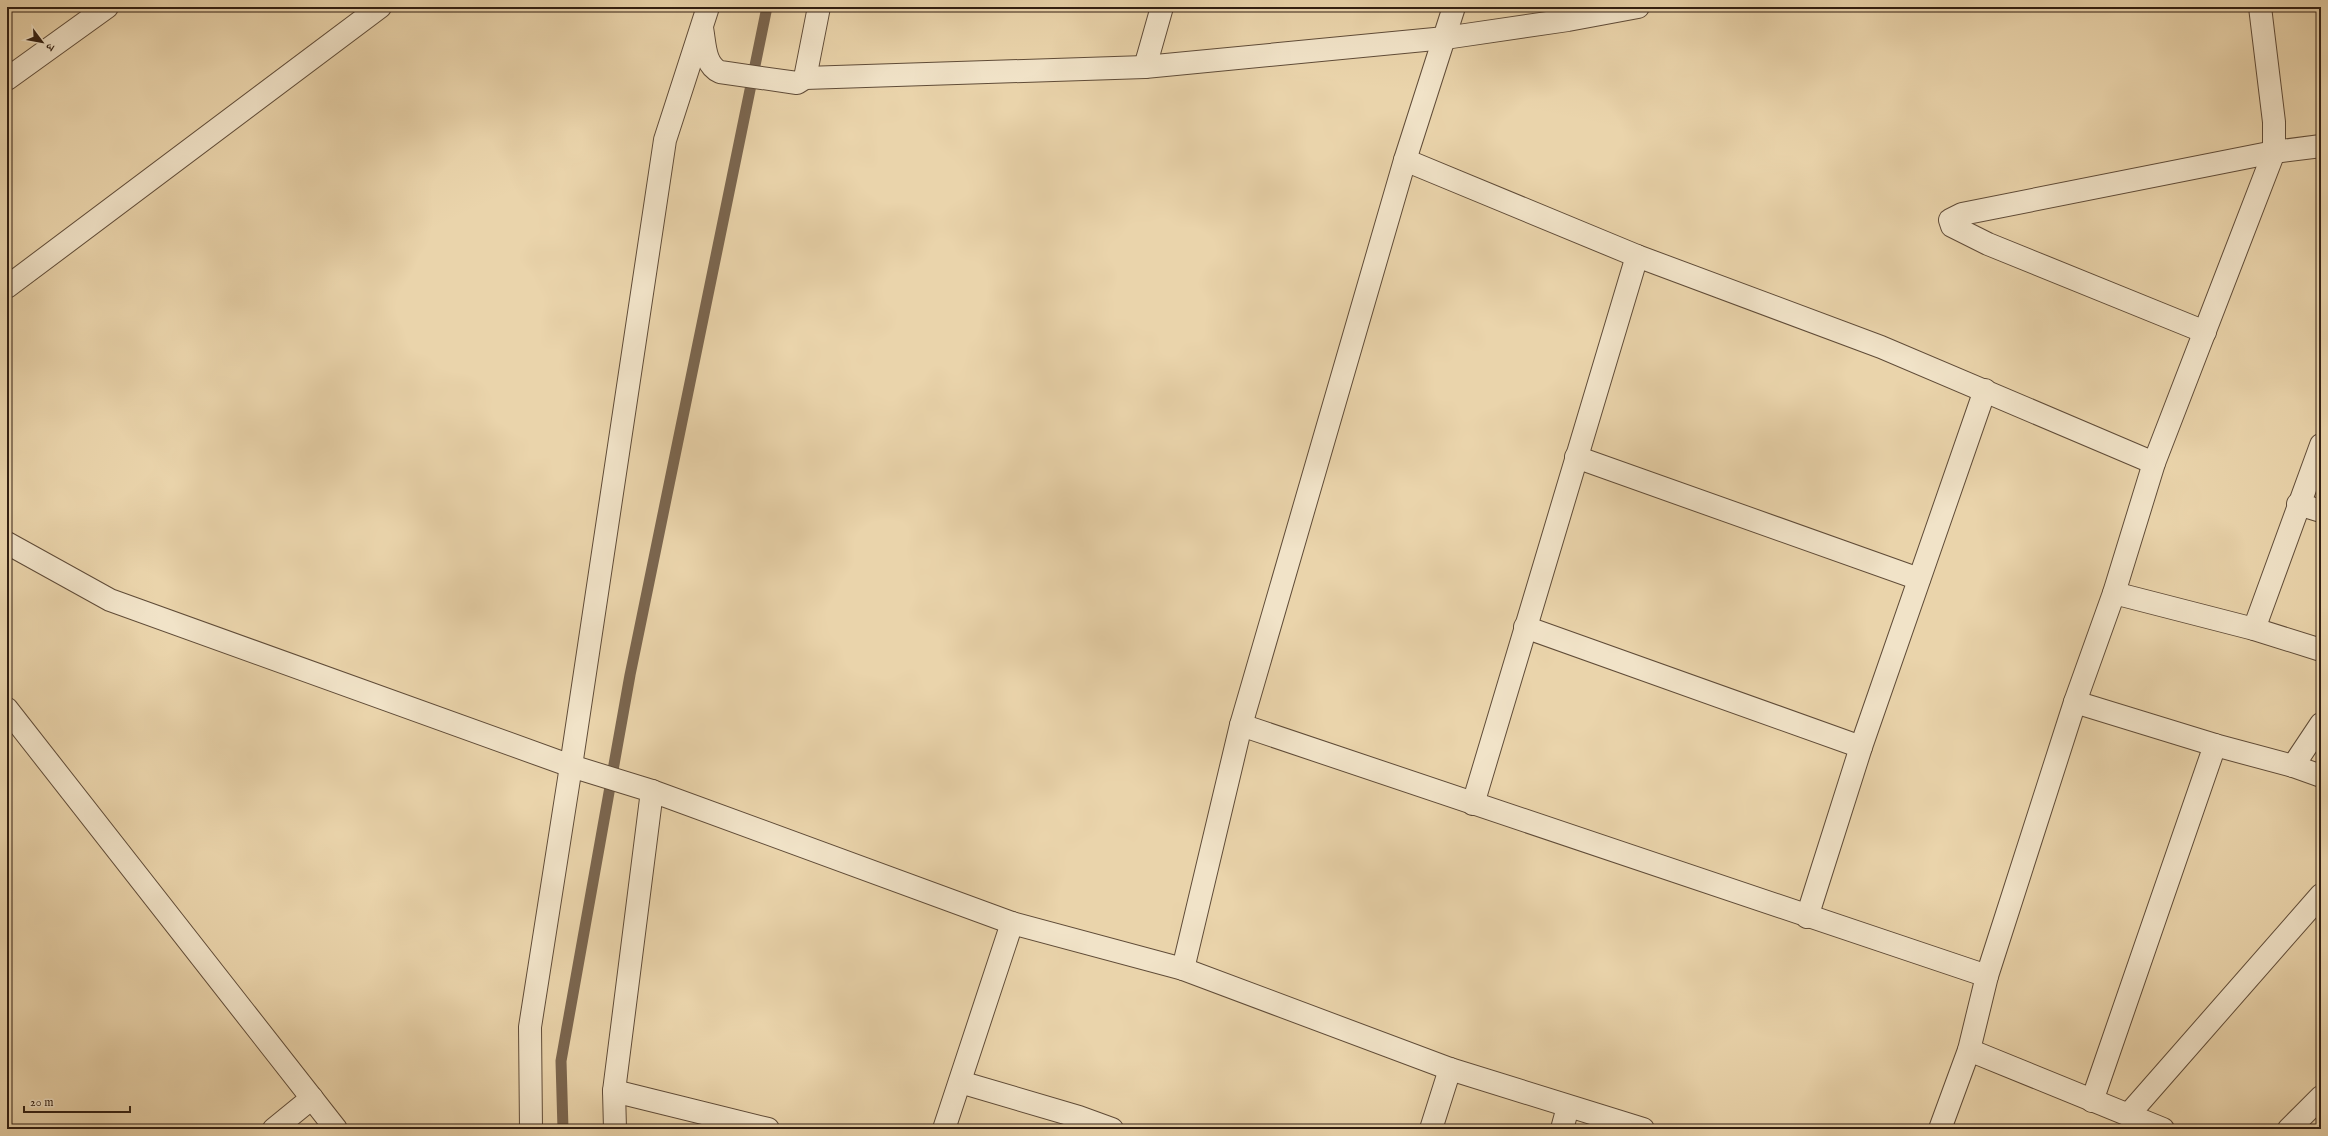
<svg xmlns="http://www.w3.org/2000/svg" width="2328" height="1136" font-family="'IM FELL English','Noto Serif Devanagari',serif">
<style>
.lines{fill:none;stroke-linecap:round;stroke-linejoin:round}
.stream{stroke:#7b664f;stroke-width:11}
.street-casing{stroke:#604c38;stroke-width:24}
.street{stroke:#f1e3c8;stroke-width:22}
</style>
<rect width="100%" height="100%" fill="#ead4ab"/>
<filter id="stains"><feTurbulence type="fractalNoise" baseFrequency=".005" numOctaves="4"/><feColorMatrix values="0 0 0 0 .2 0 0 0 0 .09 0 0 0 0 .02 0 0 0 .5 -.17"/></filter>
<radialGradient id="worn" r=".72"><stop offset=".6" stop-color="#630" stop-opacity="0"/><stop offset="1" stop-color="#630" stop-opacity=".3"/></radialGradient>
<g class="lines">
<path class="stream" d="M563,1129L561,1061L630,675L767,7"/>
<defs>
<g id="street">
<path d="M702,28C705,43 704,65 720,72L797,83L805,78L1145,67L1445,38L1568,20L1638,7"/>
<path d="M1145,67L1162,7"/>
<path d="M805,78L819,7"/>
<path d="M7,79L107,7"/>
<path d="M1405,160L1637,256L1881,347L2154,463"/>
<path d="M7,287L380,7"/>
<path d="M2205,332L1988,244L1952,226L1950,220L1962,214L2274,152L2321,146"/>
<path d="M1576,457L1919,579"/>
<path d="M2298,504L2321,511"/>
<path d="M7,543L110,600L571,766L652,791L1012,923L1183,969L1450,1069L1643,1129"/>
<path d="M2114,593L2254,629L2321,650"/>
<path d="M1525,627L1861,747"/>
<path d="M2254,629L2321,445"/>
<path d="M2075,702L2215,745L2293,766L2321,776"/>
<path d="M7,709L336,1129"/>
<path d="M1241,725L1987,976"/>
<path d="M2293,766L2321,724"/>
<path d="M1473,804L1637,256"/>
<path d="M1807,917L1861,747L1985,390"/>
<path d="M1183,969L1241,725L1405,160L1454,7"/>
<path d="M1969,1050L2163,1129"/>
<path d="M960,1082L1079,1117L1112,1129"/>
<path d="M614,1091L768,1129"/>
<path d="M2092,1101L2215,745"/>
<path d="M2129,1114L2321,895"/>
<path d="M274,1129L312,1098"/>
<path d="M531,1129L530,1027L571,766L665,140L708,7"/>
<path d="M615,1129L614,1091L652,791"/>
<path d="M944,1129L1012,923"/>
<path d="M1431,1129L1450,1069"/>
<path d="M1562,1129L1568,1107"/>
<path d="M1940,1129L1969,1050L1987,976L2075,702L2114,593L2154,463L2274,152V122L2260,7"/>
<path d="M2289,1129L2321,1097"/>
</g>
</defs>
<use href="#street" class="street-casing"/>
<use href="#street" class="street"/>
</g>
<rect width="2328" height="1136" fill="none" stroke="#ead4ab" stroke-width="24"/>
<rect x="8" y="8" width="2312" height="1120" fill="none" stroke="#321f12" stroke-width="2"/>
<rect x="12" y="12" width="2304" height="1112" fill="none" stroke="#321f12"/>
<g transform="translate(42 42) rotate(122)" stroke="#f1e3c8" stroke-width="3" paint-order="stroke">
<path d="M0-3L7 15L0 10L-7 15Z" fill="#321f12"/>
<text y="-6" font-size="11" font-weight="bold" text-anchor="middle" fill="#321f12">उ</text>
</g>
<path d="M24 1106v6h106v-6" fill="none" stroke="#321f12" stroke-width="2"/>
<text x="30" y="1106" font-size="12" fill="#321f12" stroke="#f1e3c8" stroke-width="3" paint-order="stroke">20 m</text>
<rect width="100%" height="100%" filter="url(#stains)"/>
<rect width="100%" height="100%" fill="url(#worn)"/>
</svg>
